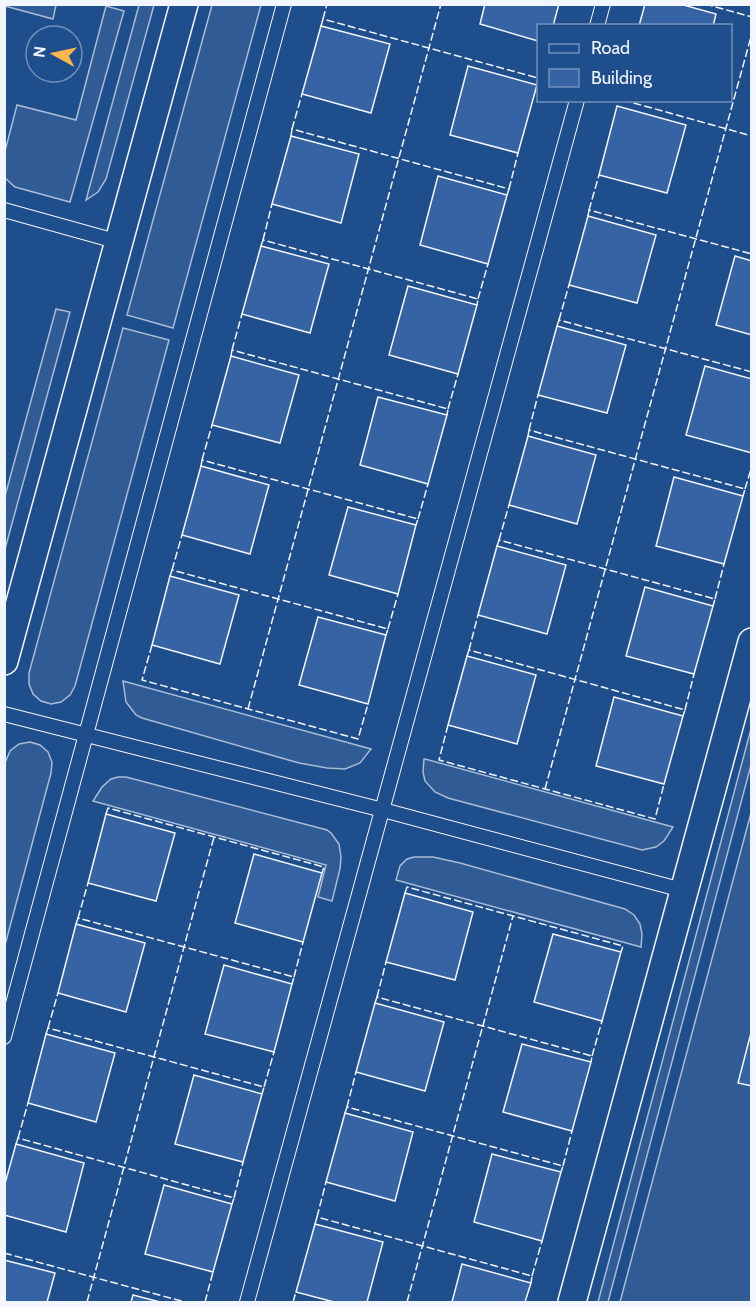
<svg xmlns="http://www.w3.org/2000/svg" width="756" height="1307" font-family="Cabin,sans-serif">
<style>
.built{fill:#305b95;stroke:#a8bbd7;stroke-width:1.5}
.building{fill:#3563a3;stroke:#f2f6ff;stroke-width:1.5}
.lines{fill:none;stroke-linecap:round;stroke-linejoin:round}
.service-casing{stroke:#f2f6ff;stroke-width:16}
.minor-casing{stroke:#f2f6ff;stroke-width:30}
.service{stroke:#1f4e8c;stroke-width:14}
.minor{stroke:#1f4e8c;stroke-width:27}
.fence{stroke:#f2f6ff;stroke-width:1.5;stroke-dasharray:8 3;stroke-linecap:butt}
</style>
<rect width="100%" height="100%" fill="#1f4e8c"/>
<g class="built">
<path d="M4,5L5,4L56,5L53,19L5,6Z"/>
<path d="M139,5H154L106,179L98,192L86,200Z"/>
<path d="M212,5H261L173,328L127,315Z"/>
<path d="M106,6L124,11L70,202L15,187L5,178L4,155L17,105L76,120Z"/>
<path d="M56,309L70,312L5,549V496Z"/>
<path d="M123,328L169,340L75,686L70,695L61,702L51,704L41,701L33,694L29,684V673Z"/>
<path d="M123,681L371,749L360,763L345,769L327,768L299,763L142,718L136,715L126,702Z"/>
<path d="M751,729V765L608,1302H598Z"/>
<path d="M30,742L40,745L48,752L52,762L51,773L5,945V763L10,751L19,744Z"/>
<path d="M424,759H425L673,827L664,841L656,847L642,850L448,798L435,792L425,781L423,772Z"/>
<path d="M118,777H126L327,830L331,833L339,844L341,857L340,869L332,901L318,897L326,865L93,801L102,787L111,779Z"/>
<path d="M751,813V1302H620Z"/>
<path d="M414,857H433L460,863L625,909L634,915L640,924L642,934L641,947L396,880L400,866L407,859Z"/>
</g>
<g class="building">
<path d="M485,4H559L553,26H538V41L480,24Z"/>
<path d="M645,4H680L716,14L713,26H639Z"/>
<path d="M321,26L390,44L371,113L302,94Z"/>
<path d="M468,66L537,85L518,153L450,135Z"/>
<path d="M617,106L686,125L667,193L599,175Z"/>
<path d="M291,136L359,154L341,223L272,204Z"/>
<path d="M438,176L507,195L488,264L420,245Z"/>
<path d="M588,216L656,235L637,303L569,285Z"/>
<path d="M261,246L329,264L310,333L242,314Z"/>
<path d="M735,256L752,261V335L716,325Z"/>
<path d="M408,286L477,305L458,374L389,355Z"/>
<path d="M557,326L626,345L607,413L538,395Z"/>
<path d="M231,356L299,375L280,443L212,425Z"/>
<path d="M705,366L752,379V453L686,435Z"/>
<path d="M378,397L447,415L428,484L360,465Z"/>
<path d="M528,436L596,455L577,524L509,505Z"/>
<path d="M201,466L269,485L250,554L182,535Z"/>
<path d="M674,477L743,496L724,564L656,546Z"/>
<path d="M348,507L416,525L398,594L329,575Z"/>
<path d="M497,546L566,565L547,634L478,615Z"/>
<path d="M170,576L239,595L220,664L152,645Z"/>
<path d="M645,587L713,606L694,674L626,656Z"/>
<path d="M318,617L386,635L368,704L299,685Z"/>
<path d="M467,656L536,675L517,744L448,725Z"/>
<path d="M614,697L683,716L664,784L596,766Z"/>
<path d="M106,814L175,833L156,901L88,883Z"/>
<path d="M254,854L322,873L303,942L235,923Z"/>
<path d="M405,893L473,912L455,980L386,962Z"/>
<path d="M76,924L145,943L126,1012L58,993Z"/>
<path d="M553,934L621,952L602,1021L534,1002Z"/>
<path d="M224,965L292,984L274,1052L205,1034Z"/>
<path d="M375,1003L444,1022L425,1091L356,1072Z"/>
<path d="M752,1029V1086L738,1083Z"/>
<path d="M46,1034L115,1053L96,1122L28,1103Z"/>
<path d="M522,1044L591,1062L572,1131L503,1112Z"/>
<path d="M194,1075L262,1094L243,1162L175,1144Z"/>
<path d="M345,1113L413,1132L395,1201L326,1182Z"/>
<path d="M16,1144L84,1163L66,1232L4,1215V1187Z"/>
<path d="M492,1154L561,1172L542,1241L474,1222Z"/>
<path d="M164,1185L232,1204L213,1272L145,1254Z"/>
<path d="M315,1224L383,1242L367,1302H334L296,1292Z"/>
<path d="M4,1260L55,1273L47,1302H4Z"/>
<path d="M462,1264L531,1283L525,1302H452Z"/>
<path d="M133,1295L160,1302H131Z"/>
</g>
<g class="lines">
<defs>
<g id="service">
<path d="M597,26L603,4"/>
<path d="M4,210L119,242"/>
<path d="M4,714L383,810L686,891"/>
<path d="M4,1037L284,4"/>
<path d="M247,1302L577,100"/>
</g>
<g id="minor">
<path d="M4,661L184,4"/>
<path d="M572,1302L752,642"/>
</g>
</defs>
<use href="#service" class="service-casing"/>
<use href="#minor" class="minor-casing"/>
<use href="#service" class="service"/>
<use href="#minor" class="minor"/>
<g class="fence">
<path d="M705,4L752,17"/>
<path d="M323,19L327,4"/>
<path d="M321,26L323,19L538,78L537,85"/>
<path d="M623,100L752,136"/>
<path d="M292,129L302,94"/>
<path d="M291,136L292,129L509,189L507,195"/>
<path d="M509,189L518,153"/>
<path d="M589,210L599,175"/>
<path d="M588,216L589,210L752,254"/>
<path d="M263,240L272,204"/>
<path d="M261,246L263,240L478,299L477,305"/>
<path d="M478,299L488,264"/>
<path d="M559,320L569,285"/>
<path d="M557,326L559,320L752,372"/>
<path d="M232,350L242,314"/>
<path d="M231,356L232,350L448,409L447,415"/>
<path d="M448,409L458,374"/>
<path d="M529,430L538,395"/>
<path d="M528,436L529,430L745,489L743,496"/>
<path d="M202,460L212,425"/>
<path d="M201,466L202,460L418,519L416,525"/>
<path d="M745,489L752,466"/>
<path d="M418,519L428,484"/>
<path d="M499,540L509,505"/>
<path d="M497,546L499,540L715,599L713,606"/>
<path d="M172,570L182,535"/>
<path d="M170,576L172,570L388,629L386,635"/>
<path d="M715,599L724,564"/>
<path d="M388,629L398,594"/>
<path d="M152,645L142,680L358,739L368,704"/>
<path d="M469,650L478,615"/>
<path d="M467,656L469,650L685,710L683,716"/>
<path d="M248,709L441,4"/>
<path d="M685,710L694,674"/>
<path d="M448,725L439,760L655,819L664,784"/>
<path d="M545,789L752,33"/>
<path d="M106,814L108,808L324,867L322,873"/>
<path d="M405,893L407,887L623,946L621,952"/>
<path d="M78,918L88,883"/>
<path d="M76,924L78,918L294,977L292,984"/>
<path d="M294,977L303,942"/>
<path d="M377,997L386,962"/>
<path d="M375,1003L377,997L592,1056L591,1062"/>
<path d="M48,1028L58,993"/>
<path d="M46,1034L48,1028L264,1087L262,1094"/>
<path d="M592,1056L602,1021"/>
<path d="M264,1087L274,1052"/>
<path d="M347,1107L356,1072"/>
<path d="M345,1113L347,1107L563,1166L561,1172"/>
<path d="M18,1138L28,1103"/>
<path d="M16,1144L18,1138L234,1198L232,1204"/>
<path d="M563,1166L572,1131"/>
<path d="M234,1198L243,1162"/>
<path d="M317,1217L326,1182"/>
<path d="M315,1224L317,1217L532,1276L531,1283"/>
<path d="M4,1253L185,1302"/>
<path d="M532,1276L542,1241"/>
<path d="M87,1302L214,837"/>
<path d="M205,1302L213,1272"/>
<path d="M293,1302L296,1292"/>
<path d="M407,1302L513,916"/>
</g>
</g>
<rect width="756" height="1307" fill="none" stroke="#f2f6ff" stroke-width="12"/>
<rect x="537" y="24" width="195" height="78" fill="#1f4e8c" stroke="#7391ba" stroke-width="1.5"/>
<rect x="549" y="44" width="30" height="9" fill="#1f4e8c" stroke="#7391ba" stroke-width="1.5"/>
<text x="591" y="54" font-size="18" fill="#f2f6ff">Road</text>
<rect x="549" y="69" width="30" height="18" fill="#3563a3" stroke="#7391ba" stroke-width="1.5"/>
<text x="591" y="84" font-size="18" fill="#f2f6ff">Building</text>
<g transform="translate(54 54) rotate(278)"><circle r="28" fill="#1f4e8c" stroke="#7391ba" stroke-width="1.5"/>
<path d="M0-4.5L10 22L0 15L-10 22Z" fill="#ffb74d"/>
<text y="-9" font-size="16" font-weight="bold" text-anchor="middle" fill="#f2f6ff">N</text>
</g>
</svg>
